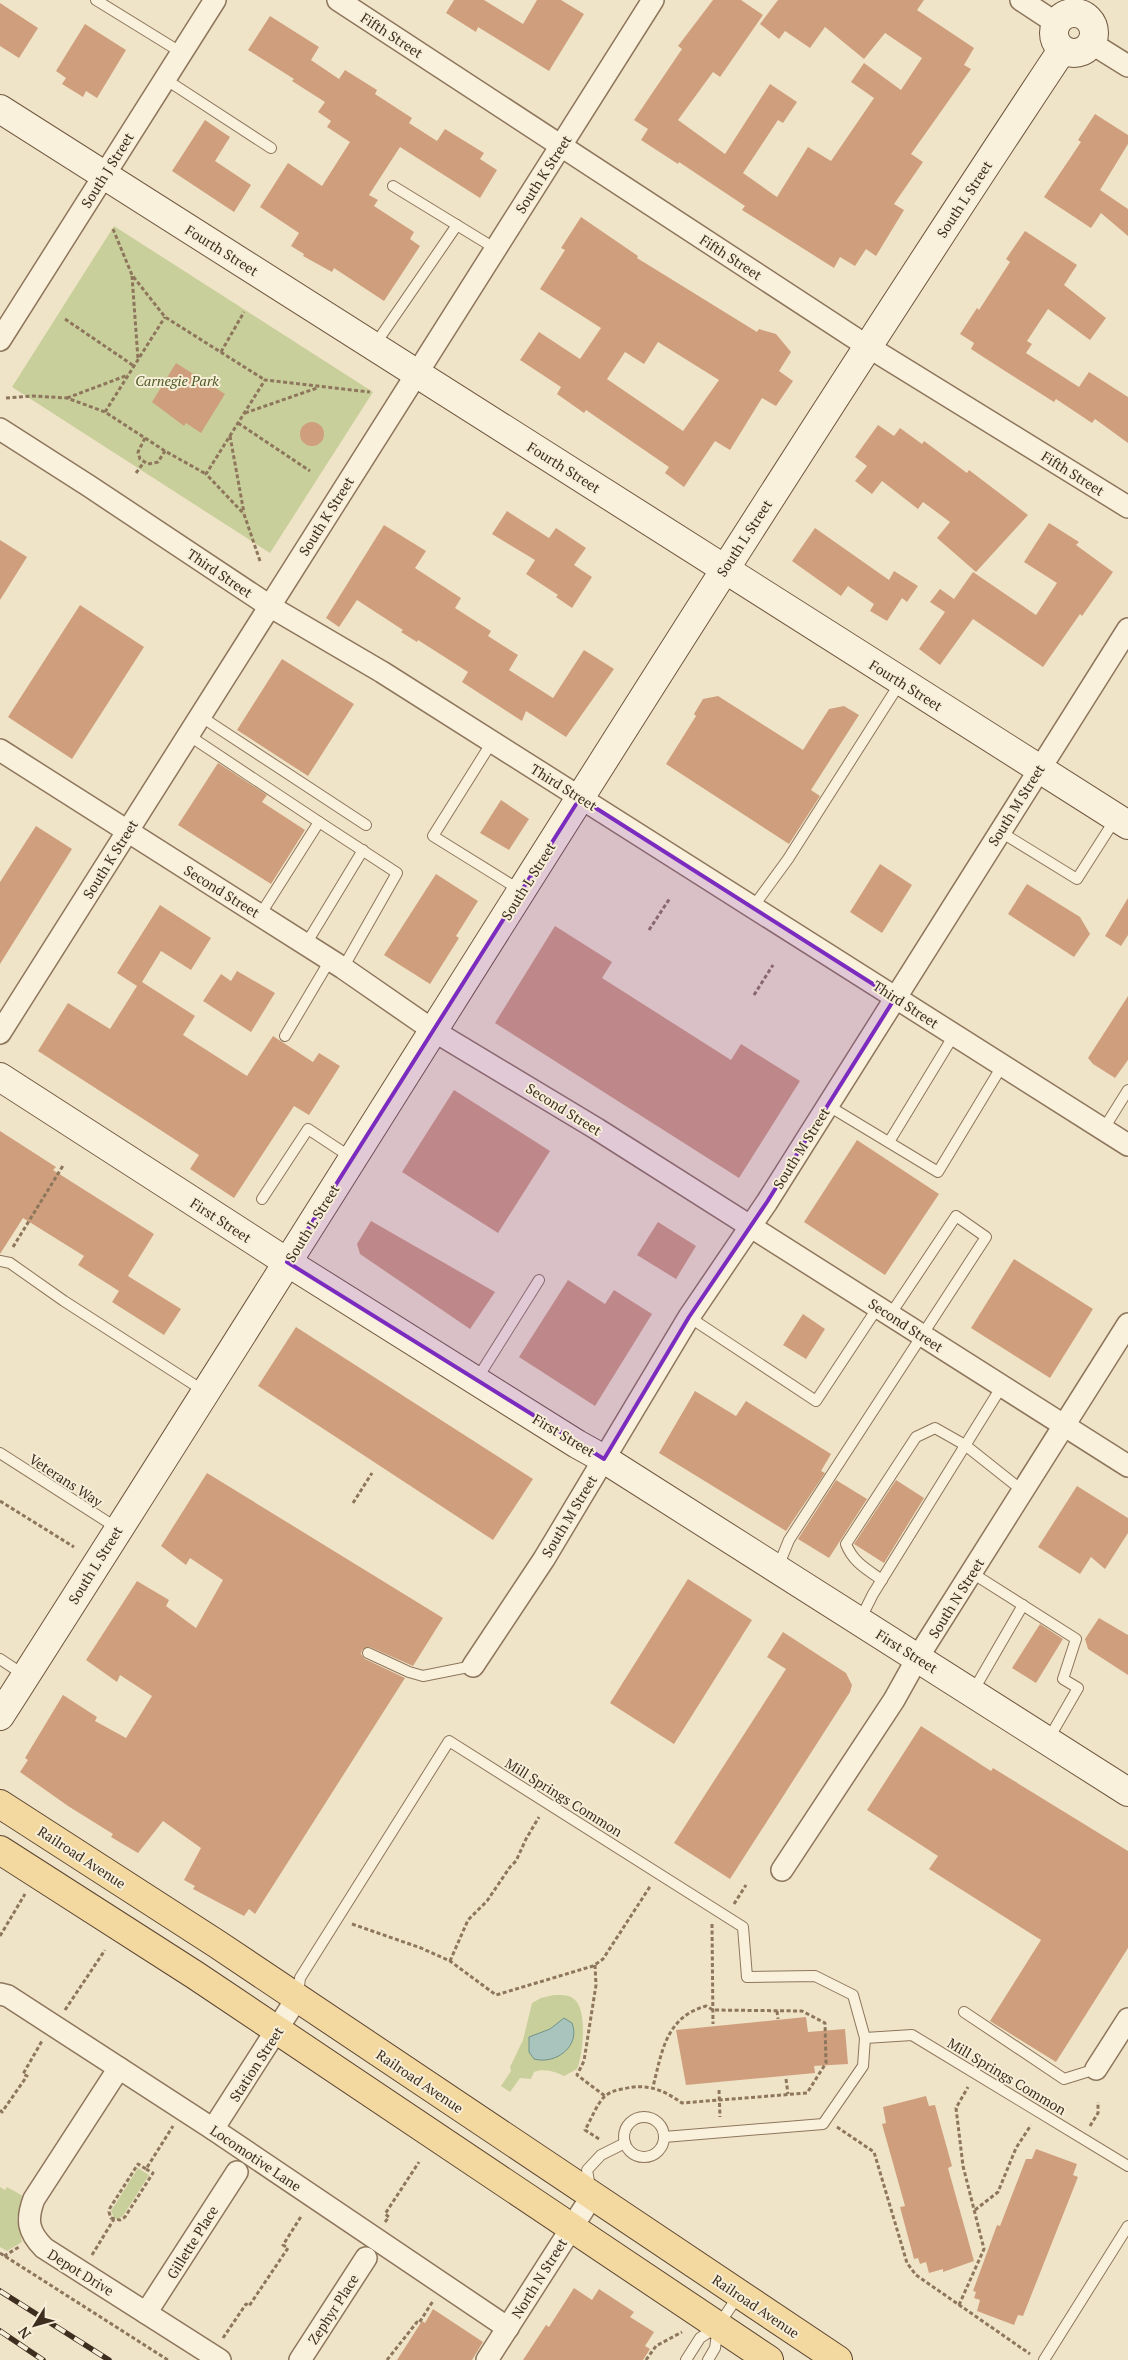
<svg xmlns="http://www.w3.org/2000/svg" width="1128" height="2360" font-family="'PT Serif',serif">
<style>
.green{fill:#c9cf9b}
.water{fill:#a9c4bc;stroke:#6f938a}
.building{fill:#cf9f7d;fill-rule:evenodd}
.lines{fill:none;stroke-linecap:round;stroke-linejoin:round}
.lane-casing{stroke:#8d765c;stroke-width:12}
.street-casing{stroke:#8d765c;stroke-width:24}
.secondary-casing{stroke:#6f573f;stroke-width:30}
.primary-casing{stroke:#5b4430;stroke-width:30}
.path{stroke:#8d765c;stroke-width:3;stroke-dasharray:4 2.5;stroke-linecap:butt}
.lane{stroke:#faf1dc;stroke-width:10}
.street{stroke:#faf1dc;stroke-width:21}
.secondary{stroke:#faf1dc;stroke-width:28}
.primary{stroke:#f3d9a0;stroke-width:28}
.rail-casing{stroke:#3d2e20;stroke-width:5.5}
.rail{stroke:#f7eed8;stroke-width:4;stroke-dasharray:11;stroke-linecap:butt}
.marked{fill:#7b2cbf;fill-opacity:0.2;stroke:#7b2cbf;stroke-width:4;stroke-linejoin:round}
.labels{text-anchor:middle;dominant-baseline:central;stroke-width:4;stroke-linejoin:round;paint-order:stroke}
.street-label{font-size:14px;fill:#3d2e20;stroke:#f7eed8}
.park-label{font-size:14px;font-style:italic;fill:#4d5a26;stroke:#f7eed8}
</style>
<rect width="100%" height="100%" fill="#f0e4c8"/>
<g class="green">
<path d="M114,226L373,392L270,553L12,387Z"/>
<path d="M554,1995C562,1995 570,1994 576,2001C587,2013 583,2055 577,2069L564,2076C555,2072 545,2068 534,2072L531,2079L520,2078L510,2092L501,2086L511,2071L510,2067L523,2040L532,2003L541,1998Z"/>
<path d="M138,2168L149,2175L123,2216L117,2219L114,2218L111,2211Z"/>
<path d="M0,2187L5,2190L7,2187L23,2196L17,2219L22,2242L7,2251L0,2247Z"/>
</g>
<path class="water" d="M564,2018L572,2023C581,2046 556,2065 534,2059L529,2052V2037L550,2029Z"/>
<g class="building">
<path d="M454,0H484L523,24L537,0H561L584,14L549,71L478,27L476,32L446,13Z"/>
<path d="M713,0H741L763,15L720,77L713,72L678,120L725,154L770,84L797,102L783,123L778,120L743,173L777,197L808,147L831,161L874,98L851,82L864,63L901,90L922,58L885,33L864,59L825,27L810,48L785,31L779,39L760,24L778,0H924L917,10L974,48L964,65L971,69L911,154L923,162L894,204L904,210L876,256L866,249L855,266L840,257L834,268L742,210L745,206L679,162L678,164L641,140L648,129L634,120L682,49L678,46Z"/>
<path d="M0,3L38,28L19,58L0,46Z"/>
<path d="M270,16L319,47L311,60L339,79L345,70L377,90L375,94L412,118L409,123L437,141L445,129L484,153L480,159L497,170L480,198L400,147L369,195L378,200L374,206L414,232L410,239L420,246L384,301L334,268L332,272L303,256L304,254L291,246L299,233L260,207L288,163L322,186L350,142L327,127L331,121L318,112L325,102L292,81L294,79L248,50Z"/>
<path d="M85,24L126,50L97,98L86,91L83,97L62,84L66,78L56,71Z"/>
<path d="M1095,114L1128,135V144L1100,190L1128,209V236L1101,213L1091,228L1044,197L1081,142L1078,140Z"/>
<path d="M205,120L230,137L215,161L251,185L234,212L172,171Z"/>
<path d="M581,217L638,256L637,258L757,332L759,329L776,334L791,352L779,371L793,381L776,406L762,398L730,450L715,441L684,487L665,473L669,467L586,410L584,413L557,394L561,387L520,360L539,332L580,359L601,328L540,289L565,250L561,248ZM658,342L719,380L683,431L607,379L625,352L644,364Z"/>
<path d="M1025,231L1077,265L1064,285L1106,318L1090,340L1048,309L1027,341L1032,344L1026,353L1079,387L1089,372L1128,397V443L1095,419L1092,423L1056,399L1054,402L1005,371L971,349L974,343L960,334L977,308L979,310L1010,262L1006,259Z"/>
<path d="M176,363L225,394L201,433L186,423L184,426L152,402Z"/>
<circle cx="312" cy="434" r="12"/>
<path d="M878,425L894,436L900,428L922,444L924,441L967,473L969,470L1028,515L976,572L937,538L950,522L923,502L918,509L882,481L872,494L855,481L867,466L855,457Z"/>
<path d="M507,511L549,538L556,528L586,548L574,565L592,577L572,608L556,597L558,595L526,574L535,560L492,534Z"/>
<path d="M1049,523L1079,542L1076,545L1113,572L1082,616L1080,614L1043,667L973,619L940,665L919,649L945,612L930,602L940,589L954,599L973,572L1036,615L1057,583L1024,562Z"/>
<path d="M384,525L426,551L415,568L461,598L455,608L491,631L488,636L518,655L509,670L553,698L584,650L614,669L566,737L526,711L522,721L462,682L468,672L418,640L417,642L401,632L403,630L357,600L339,627L326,618Z"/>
<path d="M815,528L889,580L894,571L918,586L907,602L902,598L887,621L870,611L874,604L848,586L841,596L792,561Z"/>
<path d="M0,540L27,557L0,600Z"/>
<path d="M80,605L144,647L72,759L8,717Z"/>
<path d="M282,659L354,704L308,776L237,730Z"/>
<path d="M718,696L803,750L829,709L844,706L859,715L811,790L820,796L789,844L666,764L696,716L694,714L703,699Z"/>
<path d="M218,763L267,795L262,802L305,830L271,884L178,825Z"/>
<path d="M501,800L529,819L509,850L480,833Z"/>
<path d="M36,826L72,849L0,964V882Z"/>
<path d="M880,864L912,885L882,933L850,912Z"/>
<path d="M436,874L478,901L456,936L459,938L430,984L384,955Z"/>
<path d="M1027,884L1080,917L1090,934L1074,957L1008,914Z"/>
<path d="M1128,898V935L1121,946L1105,936Z"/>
<path d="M160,905L211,938L191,970L161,951L142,982L195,1016L183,1035L247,1076L273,1036L313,1062L319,1053L340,1066L309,1115L294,1106L234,1198L190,1169L199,1155L38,1051L68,1003L110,1029L137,986L117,973Z"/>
<path d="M555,926L612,962L602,978L731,1060L741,1044L800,1081L739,1178L495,1023Z"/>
<path d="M237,971L275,993L251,1032L203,1001L221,974L231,981Z"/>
<path d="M1128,996V1060L1115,1078L1093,1064L1088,1058Z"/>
<path d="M454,1090L550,1151L498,1233L402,1172Z"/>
<path d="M0,1131L56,1167L53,1170L154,1234L128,1276L181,1309L164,1335L112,1302L119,1291L78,1265L84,1256L23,1218L0,1254Z"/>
<path d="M857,1140L939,1194L885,1275L804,1222Z"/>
<path d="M371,1221L495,1292L470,1329L360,1254L357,1244Z"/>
<path d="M658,1222L696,1246L676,1279L637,1255Z"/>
<path d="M1014,1259L1093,1309L1050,1378L971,1328Z"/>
<path d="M568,1280L605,1304L614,1290L652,1314L595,1406L519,1357Z"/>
<path d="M803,1314L825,1329L806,1359L783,1345Z"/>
<path d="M296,1327L533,1479L493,1540L258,1386Z"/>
<path d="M695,1391L736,1416L746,1401L831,1454L821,1471L825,1473L786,1531L659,1453Z"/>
<path d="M207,1473L443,1618L413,1666L370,1647L362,1650L361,1654L365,1659L405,1678L255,1914L249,1909L244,1916L193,1889L195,1886L184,1880L201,1848L163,1821L138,1853L111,1837L113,1834L68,1806L20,1772L28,1760L25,1758L63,1695L97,1717L95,1721L126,1738L152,1696L120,1675L117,1682L86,1660L137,1581L169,1600L166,1606L196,1628L223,1580L190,1558L186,1565L161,1546Z"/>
<path d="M836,1480L867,1499L829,1558L798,1539Z"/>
<path d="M896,1480L924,1498L884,1563L854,1544Z"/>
<path d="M1077,1486L1128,1518V1533L1105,1569L1091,1557L1080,1574L1038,1547Z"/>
<path d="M688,1579L752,1620L674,1744L610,1703Z"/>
<path d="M1099,1618L1128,1635V1675L1088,1649L1085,1639Z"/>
<path d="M1040,1624L1063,1639L1036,1683L1012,1668Z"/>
<path d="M783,1632L846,1673L852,1685L850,1692L730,1879L674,1843L786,1669L767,1657Z"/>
<path d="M921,1726L991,1771L993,1768L1128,1851V1948L1056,2062L990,2021L1041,1940L929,1869L938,1856L867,1810Z"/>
<path d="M806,2017L808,2032L845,2029L848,2064L814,2066L815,2073L686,2085L676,2030Z"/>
<path d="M926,2096L929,2106L935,2105L938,2116L952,2166L948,2168L974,2261L943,2272V2269L929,2273L926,2262L920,2264L918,2258L914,2259L900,2207L905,2206L882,2124L886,2123L883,2107Z"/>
<path d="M1036,2149L1077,2164L1073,2175L1078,2177L1023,2316L1018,2315L1014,2325L977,2311L980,2300L974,2298L976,2292L973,2291L997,2225L1000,2226L1026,2159H1032Z"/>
<path d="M574,2288L592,2300L599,2289L634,2312L630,2317L654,2332L645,2346L650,2349L643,2360H523L546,2325L549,2327Z"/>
<path d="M433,2309L483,2342L472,2360H397L422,2321L425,2323Z"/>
</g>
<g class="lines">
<defs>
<g id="lane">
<path d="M96,0L182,53"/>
<path d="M165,79L271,148"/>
<path d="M393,186L496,249"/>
<path d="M374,346L457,225"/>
<path d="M200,716L366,825"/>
<path d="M188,735L319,822L260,915"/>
<path d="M492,742L433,836L520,890"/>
<path d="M319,822L397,873L343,968"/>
<path d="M999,831L1077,879L1116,818"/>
<path d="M753,907L788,859L900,683"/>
<path d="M306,944L363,850"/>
<path d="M285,1036L330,960"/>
<path d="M827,1105L938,1172L1002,1066"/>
<path d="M1103,1130L1128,1090"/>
<path d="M889,1142L954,1035"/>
<path d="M262,1199L308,1129L352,1158"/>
<path d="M0,1261L10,1263L64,1301L204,1391"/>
<path d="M689,1317L816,1401L878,1307"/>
<path d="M477,1379L539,1280"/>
<path d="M0,1453L117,1528"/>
<path d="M778,1567L789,1540L986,1237L956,1216L890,1315"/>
<path d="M972,1573L1076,1639L1063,1679L1078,1688L1048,1740"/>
<path d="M882,1580C866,1569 853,1562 846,1544L916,1437L935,1428L965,1445L1023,1491"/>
<path d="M860,1620L873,1594L1002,1386"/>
<path d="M368,1653L409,1672L423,1676L473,1666"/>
<path d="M0,1659L24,1675"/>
<path d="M972,1693L1023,1605"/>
<path d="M298,1995L300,1978L449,1741L743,1927L747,1977L815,1976L853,1995L865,2038L912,2035L1128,2166"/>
<path d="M964,2012L1064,2079L1096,2069"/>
<circle cx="644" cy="2137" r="20"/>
<path d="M664,2137L823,2124L863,2066L865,2038"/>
<path d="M590,2187L587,2170L601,2155L625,2143"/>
<path d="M686,2360L700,2338L718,2326L738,2296"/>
<path d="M708,2360L715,2348L718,2328"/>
<path d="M1044,2360L1128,2226"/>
</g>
<g id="street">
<path d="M338,0L867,346L1128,507"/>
<path d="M1021,0L1056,23"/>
<path d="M1091,43L1128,66"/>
<path d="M0,340L215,0"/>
<path d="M0,429L89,486L271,607L382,672L1128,1145"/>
<path d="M0,750L343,968L434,1031L597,1129L1128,1466"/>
<path d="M0,1033L653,0"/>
<path d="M473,1666L544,1559L689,1317L767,1202L1128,629"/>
<path d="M782,1870L894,1700L918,1657L1128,1324"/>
<path d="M0,1994L8,1996L213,2129L508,2328"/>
<path d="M119,2068L34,2199C26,2220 28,2232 44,2248L220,2360"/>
<path d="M1096,2069L1128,2019"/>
<path d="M213,2129L297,1998"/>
<path d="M146,2313L237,2172"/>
<path d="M300,2360L366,2258"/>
<path d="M487,2360L592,2196"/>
</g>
<g id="secondary">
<circle cx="1074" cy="33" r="20"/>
<path d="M0,109L1128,825"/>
<path d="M0,1077L287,1262L577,1444L604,1459L1128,1792"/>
<path d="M0,1716C355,1161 698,599 1062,50"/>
</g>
<g id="primary">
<path d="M0,1804L217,1944L838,2360"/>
<path d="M0,1850L195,1975L769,2360"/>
</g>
</defs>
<use href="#lane" class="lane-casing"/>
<use href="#street" class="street-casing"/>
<use href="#secondary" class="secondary-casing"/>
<use href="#primary" class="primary-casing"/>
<g class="path">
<path d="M113,229L132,275L165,317L265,380"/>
<path d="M132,276L138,359"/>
<path d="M65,319L134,366"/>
<path d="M221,352L244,312"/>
<path d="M6,398L33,396L67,398L105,412L165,451L206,474"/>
<path d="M67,398L128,375"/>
<path d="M105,412L165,317"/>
<path d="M245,413L317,388"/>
<path d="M238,423L310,471"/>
<path d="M230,436L244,513"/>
<path d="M145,438L138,452L140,459L148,464L158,462L165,451"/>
<path d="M136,473L144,462"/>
<path d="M260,561L244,514L206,474L265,380L370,392"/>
<path d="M649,930L670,898"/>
<path d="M754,995L773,965"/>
<path d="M13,1247L64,1164"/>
<path d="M0,1501L74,1547"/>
<path d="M353,1503L372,1473"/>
<path d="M734,1904L746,1885"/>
<path d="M352,1924L421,1948L450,1961L496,1995L593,1966L603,1959L651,1885"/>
<path d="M712,1924L713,2024"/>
<path d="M0,1936L25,1894"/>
<path d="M450,1961L468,1920L487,1901L510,1867L516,1861L526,1839L539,1817"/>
<path d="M595,1965L596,1985L584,2061L577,2075L605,2096"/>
<path d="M65,2010L105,1950"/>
<path d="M777,2011L778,2019"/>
<path d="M786,2079L788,2094"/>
<path d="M719,2090L720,2117"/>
<path d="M0,2110L2,2112L27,2076L23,2074L42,2041"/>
<path d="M1090,2126L1098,2113V2102"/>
<path d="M837,2127L874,2152L907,2263L916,2275L1030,2354"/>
<path d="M599,2139L585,2130C591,2120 596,2105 605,2096C610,2092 616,2090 623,2089C646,2083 662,2089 682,2103L807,2093L826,2063L825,2023L802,2011L713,2010L706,2006C666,2017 662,2051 653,2087"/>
<path d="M146,2169L153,2173L125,2217L120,2220L111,2218L109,2212L110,2208L138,2164L146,2169L173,2126"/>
<path d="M975,2210L998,2192L1016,2148L1031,2125"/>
<path d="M385,2222L389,2217L385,2214L419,2162"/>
<path d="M0,2253L168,2360"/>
<path d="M92,2255L114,2219"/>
<path d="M4,2256L19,2247"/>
<path d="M959,2305L984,2249L963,2166L956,2108L968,2087"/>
<path d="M223,2338L246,2304L249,2306L288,2248L283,2245L302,2215"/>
<path d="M387,2360L417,2322L419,2323L433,2301"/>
<path d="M646,2360L656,2346L682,2332"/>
</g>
<use href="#lane" class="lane"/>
<use href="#street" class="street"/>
<use href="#secondary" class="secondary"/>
<use href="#primary" class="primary"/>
<defs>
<g id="rail">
<path d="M0,2291L109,2360"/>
<path d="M0,2331L43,2360"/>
</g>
</defs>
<use href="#rail" class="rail-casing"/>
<use href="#rail" class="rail"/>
</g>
<path class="marked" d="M580,798L895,998L767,1202L689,1317L604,1459L287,1262Z"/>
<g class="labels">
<g class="street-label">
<text transform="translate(392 35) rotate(33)">Fifth Street</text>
<text transform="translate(107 170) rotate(-58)">South J Street</text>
<text transform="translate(543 174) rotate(-57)">South K Street</text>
<text transform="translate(964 199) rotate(-57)">South L Street</text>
<text transform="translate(222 250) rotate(32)">Fourth Street</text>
<text transform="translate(731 257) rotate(33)">Fifth Street</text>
<text transform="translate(564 467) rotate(32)">Fourth Street</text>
<text transform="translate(1073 473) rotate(32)">Fifth Street</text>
<text transform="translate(326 516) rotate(-58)">South K Street</text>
<text transform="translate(744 538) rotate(-57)">South L Street</text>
<text transform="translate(220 573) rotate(34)">Third Street</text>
<text transform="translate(906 685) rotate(32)">Fourth Street</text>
<text transform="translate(564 787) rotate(32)">Third Street</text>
<text transform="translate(1016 805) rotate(-58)">South M Street</text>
<text transform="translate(110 859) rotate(-58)">South K Street</text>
<text transform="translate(528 881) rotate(-58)">South L Street</text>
<text transform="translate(222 891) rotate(32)">Second Street</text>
<text transform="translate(906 1004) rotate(33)">Third Street</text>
<text transform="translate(564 1109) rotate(32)">Second Street</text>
<text transform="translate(801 1148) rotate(-58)">South M Street</text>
<text transform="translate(221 1220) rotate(33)">First Street</text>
<text transform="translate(312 1223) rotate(-58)">South L Street</text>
<text transform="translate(906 1325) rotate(33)">Second Street</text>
<text transform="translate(564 1435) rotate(31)">First Street</text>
<text transform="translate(66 1480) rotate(33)">Veterans Way</text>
<text transform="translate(569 1516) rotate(-59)">South M Street</text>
<text transform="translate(95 1565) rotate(-58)">South L Street</text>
<text transform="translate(956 1598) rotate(-58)">South N Street</text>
<text transform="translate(907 1651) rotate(32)">First Street</text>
<text transform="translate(564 1797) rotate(32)">Mill Springs Common</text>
<text transform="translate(82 1857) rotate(33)">Railroad Avenue</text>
<text transform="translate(256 2064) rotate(-57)">Station Street</text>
<text transform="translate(1007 2076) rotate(31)">Mill Springs Common</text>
<text transform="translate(420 2081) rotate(34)">Railroad Avenue</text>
<text transform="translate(256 2158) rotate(34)">Locomotive Lane</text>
<text transform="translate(192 2242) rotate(-58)">Gillette Place</text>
<text transform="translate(81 2272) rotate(32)">Depot Drive</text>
<text transform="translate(539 2278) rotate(-58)">North N Street</text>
<text transform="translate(756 2306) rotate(34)">Railroad Avenue</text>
<text transform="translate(333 2309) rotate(-57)">Zephyr Place</text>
</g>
<g class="park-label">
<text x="177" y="380">Carnegie Park</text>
</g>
</g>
<g transform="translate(35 2325) rotate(233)" stroke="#f7eed8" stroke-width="4" paint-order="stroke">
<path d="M0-4L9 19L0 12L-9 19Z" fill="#3d2e20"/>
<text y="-8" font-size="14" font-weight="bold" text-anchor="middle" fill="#3d2e20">N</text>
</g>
</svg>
